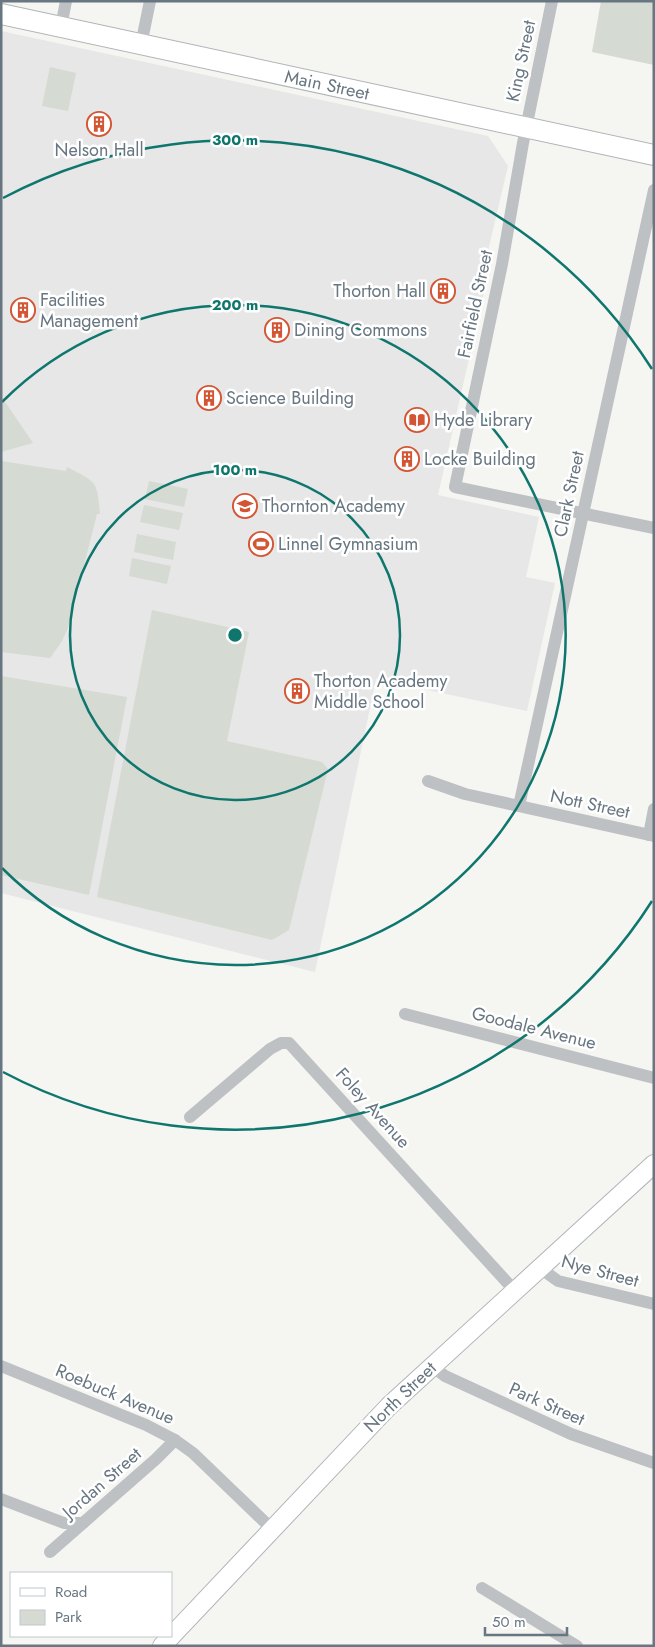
<svg xmlns="http://www.w3.org/2000/svg" width="655" height="1647" font-family="Jost,sans-serif">
<style>
.built{fill:#e6e7e6}
.green{fill:#d5dad2}
.lines{fill:none;stroke-linecap:round;stroke-linejoin:round}
.secondary-casing{stroke:#afb5b9;stroke-width:20}
.primary-casing{stroke:#b0b5b8;stroke-width:22}
.street{stroke:#bdc1c4;stroke-width:12}
.secondary{stroke:#fff;stroke-width:18}
.primary{stroke:#fff;stroke-width:20}
.ring{fill:none;stroke:#0f766e;stroke-width:2.5}
.labels{text-anchor:middle;dominant-baseline:central;stroke-width:5;stroke-linejoin:round;paint-order:stroke}
.street-label{font-size:18px;fill:#677681;stroke:#fff}
.poi-label{font-size:18px;fill:#677681;stroke:#fff;text-anchor:start}
.centre{fill:#0f766e;stroke:#fff;stroke-width:2.5}
.ring-label{font-size:15px;text-anchor:middle;font-weight:bold;fill:#0f766e;stroke:#fff;stroke-width:5;stroke-linejoin:round;paint-order:stroke}
</style>
<rect width="100%" height="100%" fill="#f5f5f2"/>
<path class="built" d="M1,31L488,136L508,166L488,251L493,253L438,495L539,517L526,577L555,583L527,711L376,679L315,972L1,893Z"/>
<g class="green">
<path d="M601,1H654V65L592,52Z"/>
<path d="M50,67L76,73L68,111L42,106Z"/>
<path d="M1,396L33,443L1,452Z"/>
<path d="M1,461L66,471L67,467C97,483 97,480 100,514H97L68,628L62,641L50,658L1,652Z"/>
<path d="M149,481L188,489L184,507L145,499Z"/>
<path d="M144,505L183,513L179,530L140,522Z"/>
<path d="M137,534L176,542L173,560L134,552Z"/>
<path d="M132,558L171,566L167,584L129,576Z"/>
<path d="M152,610L249,632L227,741L322,762L328,769L289,930L272,940L97,897Z"/>
<path d="M1,676L127,697L89,895L1,875Z"/>
</g>
<g class="lines">
<defs>
<path id="secondary" d="M162,1646L389,1406L654,1164"/>
<path id="primary" d="M1,14L654,155"/>
</defs>
<use href="#secondary" class="secondary-casing"/>
<use href="#primary" class="primary-casing"/>
<g class="street">
<path d="M552,1L523,143L502,264L455,487L654,528"/>
<path d="M61,27L66,1"/>
<path d="M141,45L150,1"/>
<path d="M428,781L465,794L654,836"/>
<path d="M519,806L654,190"/>
<path d="M649,835L654,809"/>
<path d="M405,1014L654,1078"/>
<path d="M190,1117L270,1049L281,1043H289L515,1291"/>
<path d="M540,1268L558,1281L654,1304"/>
<path d="M1,1366L146,1425L175,1440L193,1453L272,1529"/>
<path d="M432,1366L445,1376L571,1434L654,1463"/>
<path d="M1,1499L64,1523H83"/>
<path d="M50,1552L156,1459L175,1440"/>
<path d="M482,1588L577,1646"/>
</g>
<use href="#secondary" class="secondary"/>
<use href="#primary" class="primary"/>
</g>
<g class="ring">
<circle cx="235" cy="635" r="165"/>
<path d="M2 402A330 330 0 1 1 2 868"/>
<path d="M652 901A495 495 0 0 1 3 1072M3 198A495 495 0 0 1 652 369"/>
</g>
<defs>
<symbol id="building-ring" viewBox="-11 -11 22 22"><circle r="9.5" fill="#fff" stroke="#d45533" stroke-width="1.5"/><path d="M-4-6H4V6H1V3H-1V6H-4ZM-2.5-4.3h1.7v1.8h-1.7ZM.8-4.3h1.7v1.8H.8ZM-2.5-1h1.7V.8h-1.7ZM.8-1h1.7V.8H.8Z" fill="#d45533"/></symbol>
<symbol id="library-ring" viewBox="-11 -11 22 22"><circle r="9.5" fill="#fff" stroke="#d45533" stroke-width="1.5"/><path d="M-6-4Q-3-5.5-.7-3.5V5Q-3 3-6 4ZM6-4Q3-5.5 .7-3.5V5Q3 3 6 4Z" fill="#d45533"/></symbol>
<symbol id="school-ring" viewBox="-11 -11 22 22"><circle r="9.5" fill="#fff" stroke="#d45533" stroke-width="1.5"/><path d="M0-5L7-2L0 1L-7-2ZM-4 1L0 2.5L4 1V4Q0 6-4 4Z" fill="#d45533"/></symbol>
<symbol id="stadium-ring" viewBox="-11 -11 22 22"><circle r="9.5" fill="#fff" stroke="#d45533" stroke-width="1.5"/><path d="M0-5a6.5 5 0 1 0 0 10a6.5 5 0 1 0 0-10ZM-3.5-1.8h7v3.6h-7Z" fill="#d45533"/></symbol>
</defs>
<g fill-rule="evenodd">
<use href="#building-ring" x="85" y="110" width="28" height="28"/>
<use href="#building-ring" x="429" y="277" width="28" height="28"/>
<use href="#building-ring" x="9" y="296" width="28" height="28"/>
<use href="#building-ring" x="263" y="316" width="28" height="28"/>
<use href="#building-ring" x="195" y="384" width="28" height="28"/>
<use href="#library-ring" x="403" y="406" width="28" height="28"/>
<use href="#building-ring" x="393" y="445" width="28" height="28"/>
<use href="#school-ring" x="231" y="492" width="28" height="28"/>
<use href="#stadium-ring" x="247" y="530" width="28" height="28"/>
<use href="#building-ring" x="283" y="677" width="28" height="28"/>
</g>
<g class="labels">
<g class="street-label">
<text transform="translate(521 61) rotate(-78)">King Street</text>
<text transform="translate(327 85) rotate(12)">Main Street</text>
<text transform="translate(475 304) rotate(-78)">Fairfield Street</text>
<text transform="translate(569 494) rotate(-78)">Clark Street</text>
<text transform="translate(590 804) rotate(12)">Nott Street</text>
<text transform="translate(534 1028) rotate(14)">Goodale Avenue</text>
<text transform="translate(373 1108) rotate(48)">Foley Avenue</text>
<text transform="translate(600 1271) rotate(15)">Nye Street</text>
<text transform="translate(115 1394) rotate(23)">Roebuck Avenue</text>
<text transform="translate(400 1397) rotate(-44)">North Street</text>
<text transform="translate(547 1404) rotate(24)">Park Street</text>
<text transform="translate(102 1483) rotate(-41)">Jordan Street</text>
</g>
<g class="poi-label">
<text x="99" y="150" text-anchor="middle">Nelson Hall</text>
<text x="426" y="291" text-anchor="end">Thorton Hall</text>
<text x="40" y="300">Facilities<tspan x="40" dy="21">Management</tspan></text>
<text x="294" y="330">Dining Commons</text>
<text x="226" y="398">Science Building</text>
<text x="434" y="420">Hyde Library</text>
<text x="424" y="459">Locke Building</text>
<text x="262" y="506">Thornton Academy</text>
<text x="278" y="544">Linnel Gymnasium</text>
<text x="314" y="681">Thorton Academy<tspan x="314" dy="21">Middle School</tspan></text>
</g>
</g>
<circle cx="235" cy="635" r="8" class="centre"/>
<g class="ring-label">
<text x="235" y="145">300 m</text>
<text x="235" y="310">200 m</text>
<text x="235" y="475">100 m</text>
</g>
<rect width="655" height="1647" fill="none" stroke="#677681" stroke-width="5"/>
<rect x="10" y="1572" width="162" height="65" fill="#ffffff" stroke="#c2c8cd"/>
<rect x="20" y="1588" width="25" height="8" fill="#ffffff" stroke="#c2c8cd"/>
<text x="55" y="1597" font-size="15" fill="#677681">Road</text>
<rect x="20" y="1610" width="25" height="15" fill="#d5dad2" stroke="#c2c8cd"/>
<text x="55" y="1622" font-size="15" fill="#677681">Park</text>
<path d="M485 1627v8h82v-8" fill="none" stroke="#677681" stroke-width="2.5"/>
<text x="492" y="1627" font-size="15" fill="#677681" stroke="#ffffff" stroke-width="4" paint-order="stroke">50 m</text>
</svg>
